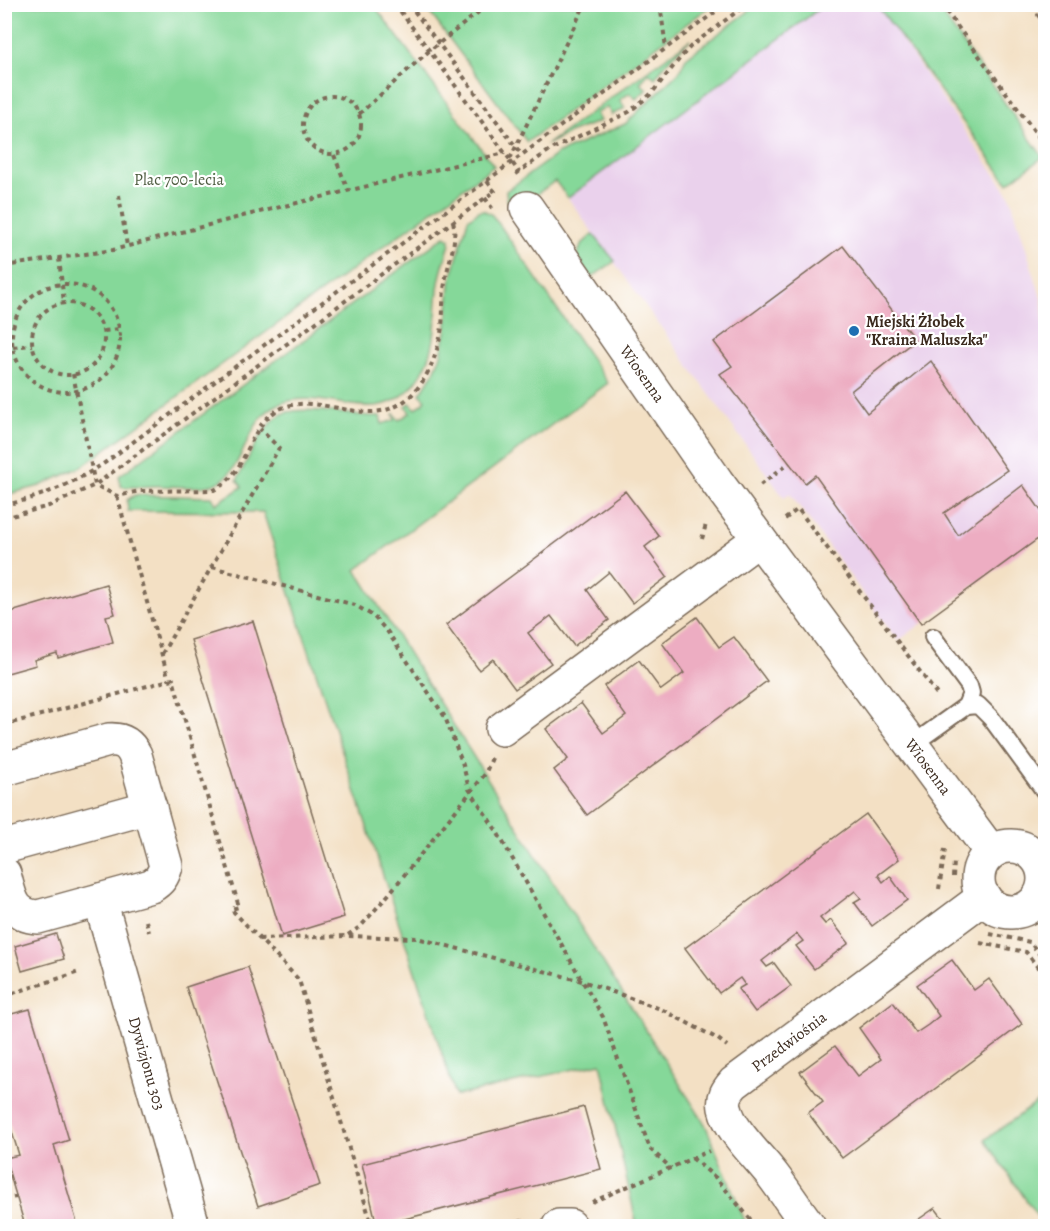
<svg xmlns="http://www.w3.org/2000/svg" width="1050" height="1231" font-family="Alegreya,serif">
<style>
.built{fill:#ead1ec}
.green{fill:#85d899;stroke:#60815c;stroke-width:1.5}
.building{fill:#edadc2}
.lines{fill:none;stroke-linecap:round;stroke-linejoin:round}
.service-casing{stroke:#7b6a58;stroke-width:20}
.minor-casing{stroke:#7b6a58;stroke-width:36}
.path{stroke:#7b6a58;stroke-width:4;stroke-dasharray:4.5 4.5;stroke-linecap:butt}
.service{stroke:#fff;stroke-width:16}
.minor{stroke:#fff;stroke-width:33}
.poi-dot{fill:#1f6fb2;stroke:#fff;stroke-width:2}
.labels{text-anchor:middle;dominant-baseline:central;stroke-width:4.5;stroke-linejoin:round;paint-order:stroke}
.park-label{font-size:16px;fill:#515e43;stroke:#fff}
.poi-label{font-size:16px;font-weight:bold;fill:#3b2a1e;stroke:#fff;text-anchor:start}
.street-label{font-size:16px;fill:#3b2a1e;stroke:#fff}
</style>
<rect width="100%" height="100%" fill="#fff"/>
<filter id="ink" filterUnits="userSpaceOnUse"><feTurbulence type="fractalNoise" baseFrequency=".0167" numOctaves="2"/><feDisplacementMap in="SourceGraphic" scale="12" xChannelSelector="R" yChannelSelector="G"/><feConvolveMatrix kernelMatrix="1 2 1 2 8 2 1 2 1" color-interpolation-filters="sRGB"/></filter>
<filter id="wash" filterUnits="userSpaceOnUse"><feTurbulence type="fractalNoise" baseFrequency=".008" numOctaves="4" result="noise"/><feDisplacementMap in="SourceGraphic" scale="24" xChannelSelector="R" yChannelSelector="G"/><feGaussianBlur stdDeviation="1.35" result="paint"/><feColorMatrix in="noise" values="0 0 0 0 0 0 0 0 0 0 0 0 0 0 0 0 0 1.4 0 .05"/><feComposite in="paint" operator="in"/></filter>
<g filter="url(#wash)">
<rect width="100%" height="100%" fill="#f3e0c4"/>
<path class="built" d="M824,5H877L1010,196L1042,301L1046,361L1045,534L898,641L790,494L784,498L568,198Z"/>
<g class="green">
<path d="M4,5H374L494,166L81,467L40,486L5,495Z"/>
<path d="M424,5H712L527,142Z"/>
<path d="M757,5H824L568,198L555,181L514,211L507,200L506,191L557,154L625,124L679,72L686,58Z"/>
<path d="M877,5H936L1043,157L1008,183Z"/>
<path d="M691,39L667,62L655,78L649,73L640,83L647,89L636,99L630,93L620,100L625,108L612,115L607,107L596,113L600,121L569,133L546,145Z"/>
<path d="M483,210L491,214L497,221L608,383L356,570L705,1124L747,1226H637L601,1063L456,1096L263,512L128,511L127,500L135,495L212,497L216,504L242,487L237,480C248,460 258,433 276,418C295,401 354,418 380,416L382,424L395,420L393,413L399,420L410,413L406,406L410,403L416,409L426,400L420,394L434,372L441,355L447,327L450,283L468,219L479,211Z"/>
<path d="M593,234L615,261L591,278L577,257L581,245Z"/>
<path d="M445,236L450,239V244C446,257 441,270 439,283C433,320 441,350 415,383C377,432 325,385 279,404C244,418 245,478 211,485C196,489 177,486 161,486C152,485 127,489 121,486L119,476Z"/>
<path d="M1045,1097L1046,1226H1044L985,1140Z"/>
</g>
<g id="blocks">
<g class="building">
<path d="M843,246L915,340L851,391L867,413L931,361L1007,470L944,513L958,535L1023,485L1046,518V533L921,624L815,475L805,483L720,374L732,366L714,342Z"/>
<path d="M625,491L659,536L645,547L667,577L632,603L609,572L587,590L609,620L574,646L551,616L528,633L551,663L515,689L493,659L479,670L446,625Z"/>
<path d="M106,584L115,614L106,616L113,642L58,658L57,653L34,660L36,665L4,674V614Z"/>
<path d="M697,617L719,647L734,637L767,681L587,815L554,770L568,759L546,729L581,703L603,733L614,725L626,716L604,686L639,660L661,690L684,673L662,643Z"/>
<path d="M253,621L344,917L282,936L191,640Z"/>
<path d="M866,814L899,859L878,875L883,882L890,876L907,900L872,926L854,902L861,898L855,891L820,918L825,924L831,920L849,943L814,969L796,946L803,941L797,934L762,961L767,967L774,963L791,986L755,1012L738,989L745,985L740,978L719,993L685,948Z"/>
<path d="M56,934L64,959L22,971L15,946Z"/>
<path d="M952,960L974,990L989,979L1022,1024L842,1158L808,1113L823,1102L800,1072L835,1046L858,1076L881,1059L859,1028L893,1002L916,1033L928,1025L939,1016L917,985Z"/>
<path d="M248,967L320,1185L258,1206L186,987Z"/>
<path d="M30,1009L69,1140L54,1145L78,1226H25L5,1158L19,1155L4,1106V1016Z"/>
<path d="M584,1107L601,1169L377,1226L362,1164Z"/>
<path d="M935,1208L949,1226H909Z"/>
</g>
</g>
</g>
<g filter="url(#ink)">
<use href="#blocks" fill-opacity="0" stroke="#7b6a58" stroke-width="1.5"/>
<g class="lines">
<defs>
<g id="service">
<path d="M933,637L969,686L971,693L966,706"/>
<path d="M913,744L966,706L978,705L991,718L1046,793"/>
</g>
<g id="minor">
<path id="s1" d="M527,208L717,482L991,852"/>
<path d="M502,729L759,539"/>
<path d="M4,769L109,740C122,739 129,743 135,755L166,866C163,876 160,881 151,886L38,917C11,916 10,895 4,874"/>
<circle cx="1011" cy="879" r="33"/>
<path d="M4,847L150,807"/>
<path id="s2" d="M100,900L193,1226"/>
<path d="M559,1226H570"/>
<path id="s3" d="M809,1226C797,1210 786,1193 774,1177C760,1158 730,1131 725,1108C723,1097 727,1091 734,1083L984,897"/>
</g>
</defs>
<use href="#service" class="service-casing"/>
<use href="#minor" class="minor-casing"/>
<g class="path">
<path d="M395,4L519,172"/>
<path d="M409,4L522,155"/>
<path d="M660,4L666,48"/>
<path d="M941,4L1046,147"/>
<path d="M1046,10L1038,15L1046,25"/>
<circle cx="332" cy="125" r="29"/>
<path d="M359,114L429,51L489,4"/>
<path d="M334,155L348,190"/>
<path d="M510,159L585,4"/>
<path d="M516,174L550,150L629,112L651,94L681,57L691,46L747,4"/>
<path d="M487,181L497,195"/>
<path d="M119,195L127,246"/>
<path d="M485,198L492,208"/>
<path d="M59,258L64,303"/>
<path d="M4,266L113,250L247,215L505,153"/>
<circle cx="66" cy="338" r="54"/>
<circle cx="68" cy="339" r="36"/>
<path d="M104,331L119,329"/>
<path d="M13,347L32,345"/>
<path d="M73,374L95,485L117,496L140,491L214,490C249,473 247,426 278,410C309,393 348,417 381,411C417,405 435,365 441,333C444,316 442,299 445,283C448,261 458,243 453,221"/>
<path d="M760,485L789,463"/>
<path d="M117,496L169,680"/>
<path d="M4,505C41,498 76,482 106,462L726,4"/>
<path d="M4,518L49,506L95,485L496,190"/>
<path d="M785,519L798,509L939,697"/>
<path d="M702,539L706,524"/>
<path d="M212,567L355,605L373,616L387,631L445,717L463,765L469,789L496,830L603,1017L650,1149L671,1168"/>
<path d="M162,654L279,448L260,429"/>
<path d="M4,725L173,679L239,907L231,909L299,980L372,1226"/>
<path d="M953,877L954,861"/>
<path d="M939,889L945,849"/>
<path d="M146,921L149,932"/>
<path d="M990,934L1030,942L1046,963"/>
<path d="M348,935L361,926L389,894L485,774L492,758"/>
<path d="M259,939L347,936L417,938L582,981L661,1009L718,1039L727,1046"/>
<path d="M980,943L1026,952L1046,978"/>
<path d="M4,996L79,972"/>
<path d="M4,1115L7,1114"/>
<path d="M692,1158L716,1178L756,1226"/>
<path d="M4,1199L16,1197"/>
<path d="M592,1202L709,1151"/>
<path d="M502,1226L527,1220"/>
</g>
<use href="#service" class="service"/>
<use href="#minor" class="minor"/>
</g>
</g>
<circle class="poi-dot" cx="854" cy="331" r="6"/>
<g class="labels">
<g class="park-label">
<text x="179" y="180">Plac 700-lecia</text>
</g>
<g class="poi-label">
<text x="866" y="322">Miejski Żłobek<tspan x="866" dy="18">"Kraina Maluszka"</tspan></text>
</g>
<g class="street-label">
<text stroke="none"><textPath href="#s1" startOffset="202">Wiosenna</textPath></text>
<text stroke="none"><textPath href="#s1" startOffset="688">Wiosenna</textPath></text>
<text stroke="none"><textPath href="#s3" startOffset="242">Przedwiośnia</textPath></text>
<text stroke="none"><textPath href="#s2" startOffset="170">Dywizjonu 303</textPath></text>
</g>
</g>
<rect width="1050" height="1231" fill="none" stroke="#fff" stroke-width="24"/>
</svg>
